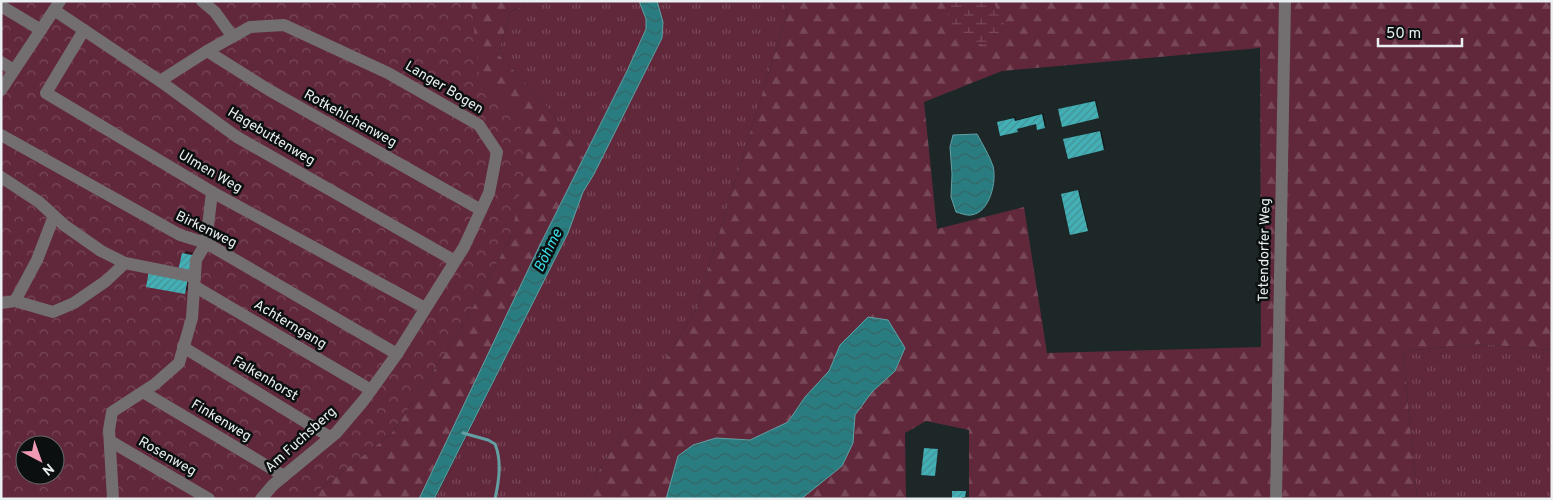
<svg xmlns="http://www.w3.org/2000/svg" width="1553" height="500" font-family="Overpass,sans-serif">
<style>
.grass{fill:url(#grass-tufts)}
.forest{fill:url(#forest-firs);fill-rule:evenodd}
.wetland{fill:url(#wetland-marsh)}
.park{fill:url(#park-crowns);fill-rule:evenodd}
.water{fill:url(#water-waves);stroke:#63a0a3}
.shadow{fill:#0007}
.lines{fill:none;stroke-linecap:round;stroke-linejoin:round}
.stream{stroke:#63a0a3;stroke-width:3}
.building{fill:url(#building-hatch)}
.minor{stroke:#736f70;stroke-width:12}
.labels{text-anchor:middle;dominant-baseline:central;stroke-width:5;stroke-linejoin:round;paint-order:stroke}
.street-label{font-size:14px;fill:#eaf0f1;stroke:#0b0f10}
.water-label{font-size:15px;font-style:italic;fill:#3adce5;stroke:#0b0f10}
</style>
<defs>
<pattern id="grass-tufts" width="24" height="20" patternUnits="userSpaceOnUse" patternTransform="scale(1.25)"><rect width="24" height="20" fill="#61283b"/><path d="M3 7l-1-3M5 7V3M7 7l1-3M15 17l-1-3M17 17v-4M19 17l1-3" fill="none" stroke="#784858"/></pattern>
<pattern id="forest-firs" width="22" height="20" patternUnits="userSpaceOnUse" patternTransform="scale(1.25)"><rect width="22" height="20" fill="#61283b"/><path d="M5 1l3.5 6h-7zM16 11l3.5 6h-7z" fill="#784858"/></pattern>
<pattern id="wetland-marsh" width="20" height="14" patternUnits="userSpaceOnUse" patternTransform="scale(1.25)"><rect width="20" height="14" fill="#61283b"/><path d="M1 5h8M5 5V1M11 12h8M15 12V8" fill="none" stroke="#784858"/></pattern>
<pattern id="park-crowns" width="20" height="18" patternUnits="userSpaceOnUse" patternTransform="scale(1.25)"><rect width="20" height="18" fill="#61283b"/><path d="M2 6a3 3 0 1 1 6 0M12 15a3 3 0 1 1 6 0" fill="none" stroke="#784858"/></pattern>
<pattern id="water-waves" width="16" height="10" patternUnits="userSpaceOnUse" patternTransform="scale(1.25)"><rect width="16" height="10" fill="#297d81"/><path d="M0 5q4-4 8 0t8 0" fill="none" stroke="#366567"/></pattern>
<pattern id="building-hatch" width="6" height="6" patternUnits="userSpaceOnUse" patternTransform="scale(1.25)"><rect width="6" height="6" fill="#43b0b6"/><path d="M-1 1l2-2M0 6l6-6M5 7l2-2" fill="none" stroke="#449195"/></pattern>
</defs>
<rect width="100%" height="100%" fill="#1d2728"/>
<g class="grass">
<path d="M533,1H639L646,19V29L627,71L584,158L542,100L498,54L510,12Z"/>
<path d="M657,1H785L787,13L696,309L582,499H435L568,233L583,192L594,174L662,38L663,22Z"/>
<path d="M1481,344L1552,350V499H1417L1403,351Z"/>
</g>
<g class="forest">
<path d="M334,1H533L510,12L498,54L542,100L584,158L419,499H307L391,434L458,334L512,235Z"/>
<path d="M785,1H1552V350L1481,344L1403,351L1417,499H969V430L926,421L905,433L906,499H801L842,466L853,443L854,415L872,392L895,371L840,345L829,371L805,397L788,422L750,440L716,438L678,456L666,499H582L696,309L787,13ZM1260,48L1261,347L1047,353L1024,207L937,229L924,102L1002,71Z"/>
</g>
<path class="wetland" d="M944,1H993L1004,24V35L984,45C979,43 971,42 965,39C953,31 947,15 944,1Z"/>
<path class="park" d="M1,1H471L479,75L519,117L526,158L512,235L458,334L391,434L307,499H1ZM25,445H55V475H25Z"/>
<g class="water">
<path d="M639,1H657L663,22L662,38L594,174L583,192L568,233L435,497V499H419L538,249L627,71L646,29V19Z"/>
<path d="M977,134C983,145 989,155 993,166C997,181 990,213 971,215C967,216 960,213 956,212L951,197L952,174L950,147L953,135Z"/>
<path d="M868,317L888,320L905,348L895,371L872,392L855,415L853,443L842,466L801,499H666L678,456L693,445L716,438L750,440L788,422L805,397L829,371L840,345Z"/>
</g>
<g class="shadow">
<path d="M1096,100L1099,116L1098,117L1061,109Z"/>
<path d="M1043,113L1046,126L1038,129L1037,122L1017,127V131L998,122L1015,117L1016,120Z"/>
<path d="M1101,130L1105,148L1104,149L1065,139Z"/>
<path d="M1079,190L1088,228L1087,230L1063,194Z"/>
<path d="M186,251L199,254L190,288L185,292L179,271L183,254Z"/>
<path d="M926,448L938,449L935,475L925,449Z"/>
</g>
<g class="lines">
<path class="stream" d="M463,433L488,440L495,444C502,461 499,481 495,499"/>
</g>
<g class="building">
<path d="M1095,101L1099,118L1062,127L1058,109Z"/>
<path d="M1042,114L1045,128L1037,130L1036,124L1017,129L1018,132L1000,136L997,122L1014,118L1015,121Z"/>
<path d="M1100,131L1104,150L1068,159L1063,139Z"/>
<path d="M1078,190L1088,231L1070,235L1061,194Z"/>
<path d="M182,253L197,256L193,274L178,271Z"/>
<path d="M149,271L188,278L185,294L146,287Z"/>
<path d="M924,448L938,449L935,476L921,475Z"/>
<path d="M952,491H966L965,497H962V499H952Z"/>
</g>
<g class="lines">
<g class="minor">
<path d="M202,1L215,12L233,37"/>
<path d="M1,6L41,30"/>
<path d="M54,10L160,81L237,137L455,261"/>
<path d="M84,30L46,93L212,192L425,308"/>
<path d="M207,51L269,90L481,210"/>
<path d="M1,62L14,70"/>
<path d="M160,81L207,51L250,27L284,25L388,73L479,125L497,152L489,193L464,247L397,354L364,400L336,433L273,485L261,499"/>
<path d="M1,90L60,1"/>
<path d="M1,135L180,235L206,243L397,354"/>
<path d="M1,177L39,202L64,225L101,251L125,263L195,277"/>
<path d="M194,286L371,390"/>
<path d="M15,301L37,260L54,216"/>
<path d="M1,303L15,301L53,312L74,303L106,281L125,263"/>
<path d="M183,347L330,437"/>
<path d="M143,392L284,476"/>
<path d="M110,441L209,499"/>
<path d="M113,499L109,430L112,412L155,384L179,363L192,318L196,260L206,243L212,192"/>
<path d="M1276,499L1285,1"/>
</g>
</g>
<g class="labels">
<g class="street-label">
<text transform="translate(444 88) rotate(31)">Langer Bogen</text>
<text transform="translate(350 119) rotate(29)">Rotkehlchenweg</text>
<text transform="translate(271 137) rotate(31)">Hagebuttenweg</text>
<text transform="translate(210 172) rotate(30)">Ulmen Weg</text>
<text transform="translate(206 230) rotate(26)">Birkenweg</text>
<text transform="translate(1265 250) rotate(-89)">Tetendorfer Weg</text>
<text transform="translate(290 325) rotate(31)">Achterngang</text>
<text transform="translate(265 379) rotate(31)">Falkenhorst</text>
<text transform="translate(221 421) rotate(31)">Finkenweg</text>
<text transform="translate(301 440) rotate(-42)">Am Fuchsberg</text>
<text transform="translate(167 457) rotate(30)">Rosenweg</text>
</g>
<g class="water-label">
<text transform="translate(549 251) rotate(-64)">Böhme</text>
</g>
</g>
<rect width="1553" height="500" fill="none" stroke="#eaf0f1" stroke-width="5"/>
<g transform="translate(40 460) rotate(139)"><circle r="24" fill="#0b0f10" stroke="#64696a"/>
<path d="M0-4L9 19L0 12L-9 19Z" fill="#f19ab3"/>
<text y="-8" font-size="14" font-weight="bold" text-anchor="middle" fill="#eaf0f1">N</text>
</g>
<path d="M1378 38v8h84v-8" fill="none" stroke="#eaf0f1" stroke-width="2.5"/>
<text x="1386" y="38" font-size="15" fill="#eaf0f1" stroke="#0b0f10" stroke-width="4" paint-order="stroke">50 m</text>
</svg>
